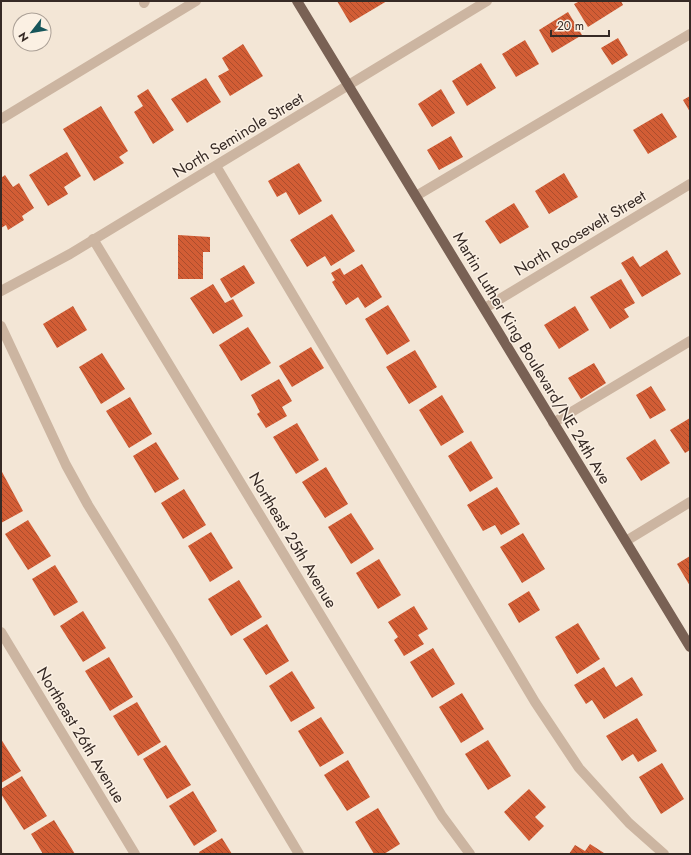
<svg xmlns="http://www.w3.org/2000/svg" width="691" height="855" font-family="Jost,sans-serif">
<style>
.building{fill:url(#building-back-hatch)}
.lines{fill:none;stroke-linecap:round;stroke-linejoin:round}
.minor{stroke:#ccb5a1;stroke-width:10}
.major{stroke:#796154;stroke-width:10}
.labels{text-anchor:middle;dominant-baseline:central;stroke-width:3;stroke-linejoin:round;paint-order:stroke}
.street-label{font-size:16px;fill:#362a25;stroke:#fbf0e3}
</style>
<defs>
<pattern id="building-back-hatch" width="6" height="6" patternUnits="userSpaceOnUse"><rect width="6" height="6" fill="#d25d35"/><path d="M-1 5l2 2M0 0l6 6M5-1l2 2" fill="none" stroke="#ab4d2d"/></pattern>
</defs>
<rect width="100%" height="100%" fill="#f3e6d6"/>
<g class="building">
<path d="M337,1H387L350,23Z"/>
<path d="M580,1H621L623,5L588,27L574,4Z"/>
<path d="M568,12L582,35L552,53L539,30Z"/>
<path d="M618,38L628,55L612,65L601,48Z"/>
<path d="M525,40L539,64L516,77L502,54Z"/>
<path d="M243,44L263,76L230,96L218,76L229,70L222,58Z"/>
<path d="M481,63L496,88L467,106L452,81Z"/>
<path d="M206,78L221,102L187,123L171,99Z"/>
<path d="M148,89L174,130L153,144L134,112L143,106L137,96Z"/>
<path d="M441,89L455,113L432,127L418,104Z"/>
<path d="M690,96V112L683,100Z"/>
<path d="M101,106L128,151L119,157L124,163L94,181L63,129Z"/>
<path d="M662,113L677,137L648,154L633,130Z"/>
<path d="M451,136L463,157L439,170L427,150Z"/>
<path d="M67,152L81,176L64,187L68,194L48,206L29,175Z"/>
<path d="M299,163L322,201L299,215L286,192L277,197L268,181Z"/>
<path d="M564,173L578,197L549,214L535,191Z"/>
<path d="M5,175L13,187L19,183L34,208L22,216L24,220L8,230L6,225L1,228V178Z"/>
<path d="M514,203L529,227L500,244L485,221Z"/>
<path d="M332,214L355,251L331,266L325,256L307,267L290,240Z"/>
<path d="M178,235L210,237V252H203V279H178Z"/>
<path d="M667,250L681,274L642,297L621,263L633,256L640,267Z"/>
<path d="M362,264L382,297L365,308L358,297L346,305L332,282L335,280L331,273L340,268L344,275Z"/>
<path d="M244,265L255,283L231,298L220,279Z"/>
<path d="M621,279L635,303L624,309L629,317L610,329L590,297Z"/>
<path d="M213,284L225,303L233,299L243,316L213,334L190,298Z"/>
<path d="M388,305L410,341L387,355L365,319Z"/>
<path d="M73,306L87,330L57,348L43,324Z"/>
<path d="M575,306L589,330L559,349L544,325Z"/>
<path d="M248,327L271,363L241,381L219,345Z"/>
<path d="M311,347L324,368L292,387L279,366Z"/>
<path d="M415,350L437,387L409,404L386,367Z"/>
<path d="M102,353L125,389L101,404L79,367Z"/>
<path d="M594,363L606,383L581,399L568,378Z"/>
<path d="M279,379L292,401L282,407L287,416L266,428L257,414L260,412L251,395Z"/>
<path d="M651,386L666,410L650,419L636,395Z"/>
<path d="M442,395L464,432L441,446L419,410Z"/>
<path d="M130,397L152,434L129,448L106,411Z"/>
<path d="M690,418V450L685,453L670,430Z"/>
<path d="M297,423L319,460L296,474L273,437Z"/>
<path d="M655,439L670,463L641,481L626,458Z"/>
<path d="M471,441L493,478L470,492L448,456Z"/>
<path d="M156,442L179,479L155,493L133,456Z"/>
<path d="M326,467L348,504L325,518L302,482Z"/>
<path d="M1,470L23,511L1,523Z"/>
<path d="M497,487L520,524L501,535L495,525L483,531L467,505Z"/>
<path d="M184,489L206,525L183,539L161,503Z"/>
<path d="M351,513L374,549L351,564L328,527Z"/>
<path d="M28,520L51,556L28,570L5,534Z"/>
<path d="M211,532L233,568L210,582L188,546Z"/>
<path d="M523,533L545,569L522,583L500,547Z"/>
<path d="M690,556V586L677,564Z"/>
<path d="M379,559L401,595L378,609L356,573Z"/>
<path d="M55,565L78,602L54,616L32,579Z"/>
<path d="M239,580L262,617L231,636L208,599Z"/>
<path d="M529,591L540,610L519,623L508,604Z"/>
<path d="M414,606L428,629L418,635L424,644L404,656L394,640L398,637L388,622Z"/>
<path d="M83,611L106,648L83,662L60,626Z"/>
<path d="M578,623L600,659L577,674L555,637Z"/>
<path d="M267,624L289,661L266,675L243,639Z"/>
<path d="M433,648L455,684L432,698L410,662Z"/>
<path d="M109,657L133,697L110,711L85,671Z"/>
<path d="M604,667L616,687L632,677L643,695L604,719L592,700L586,704L574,685Z"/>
<path d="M292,671L315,708L291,722L269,686Z"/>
<path d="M462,693L484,729L461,743L439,707Z"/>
<path d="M137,702L161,742L138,756L113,716Z"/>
<path d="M321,717L344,753L320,767L298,731Z"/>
<path d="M637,718L657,751L638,762L633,754L622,761L606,736Z"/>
<path d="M1,739L21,771L1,783Z"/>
<path d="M488,740L511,776L488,790L465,754Z"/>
<path d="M166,745L191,785L167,799L143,759Z"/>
<path d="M348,760L370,797L347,811L324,775Z"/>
<path d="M662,763L684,799L661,814L639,777Z"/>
<path d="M22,776L47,816L24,830L1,794V789Z"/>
<path d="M529,789L546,807L535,817L544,826L529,841L504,812Z"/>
<path d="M193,791L217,831L194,846L169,806Z"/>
<path d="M378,808L400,844L384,854H374L355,822Z"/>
<path d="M54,820L75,854H43L31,834Z"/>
<path d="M222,838L232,854H200L199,852Z"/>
<path d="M590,844L604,853L603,854H569L575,845L585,851Z"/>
</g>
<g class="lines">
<g class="minor">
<path d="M144,3L145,1"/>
<path d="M1,119L196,1"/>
<path d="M216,166L535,702L579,768L629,823L664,854"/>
<path d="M416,196L690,34"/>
<path d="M93,239L442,816L470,854"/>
<path d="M1,291L70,254L487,1"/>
<path d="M485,308L690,184"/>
<path d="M1,326L66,465L88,505L173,643L299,854"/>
<path d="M553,423L690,341"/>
<path d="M626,541L690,502"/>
<path d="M1,632L135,854"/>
</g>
<path class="major" d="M297,1L690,647"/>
</g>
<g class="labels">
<g class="street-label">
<text transform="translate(238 135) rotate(-31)">North Seminole Street</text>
<text transform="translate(580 233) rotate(-31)">North Roosevelt Street</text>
<text transform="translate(532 358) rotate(59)">Martin Luther King Boulevard/NE 24th Ave</text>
<text transform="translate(293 540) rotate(59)">Northeast 25th Avenue</text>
<text transform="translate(81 735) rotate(59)">Northeast 26th Avenue</text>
</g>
</g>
<rect width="691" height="855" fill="none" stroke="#362a25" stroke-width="4"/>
<g transform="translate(32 32) rotate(239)"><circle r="19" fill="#fbf0e3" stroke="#aca197"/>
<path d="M0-3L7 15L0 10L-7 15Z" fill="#17565b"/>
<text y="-6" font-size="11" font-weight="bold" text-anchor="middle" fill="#362a25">N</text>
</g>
<path d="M551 30v6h58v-6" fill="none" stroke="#362a25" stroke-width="2"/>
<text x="557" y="30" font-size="12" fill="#362a25" stroke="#fbf0e3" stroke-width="3" paint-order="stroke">20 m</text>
</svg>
